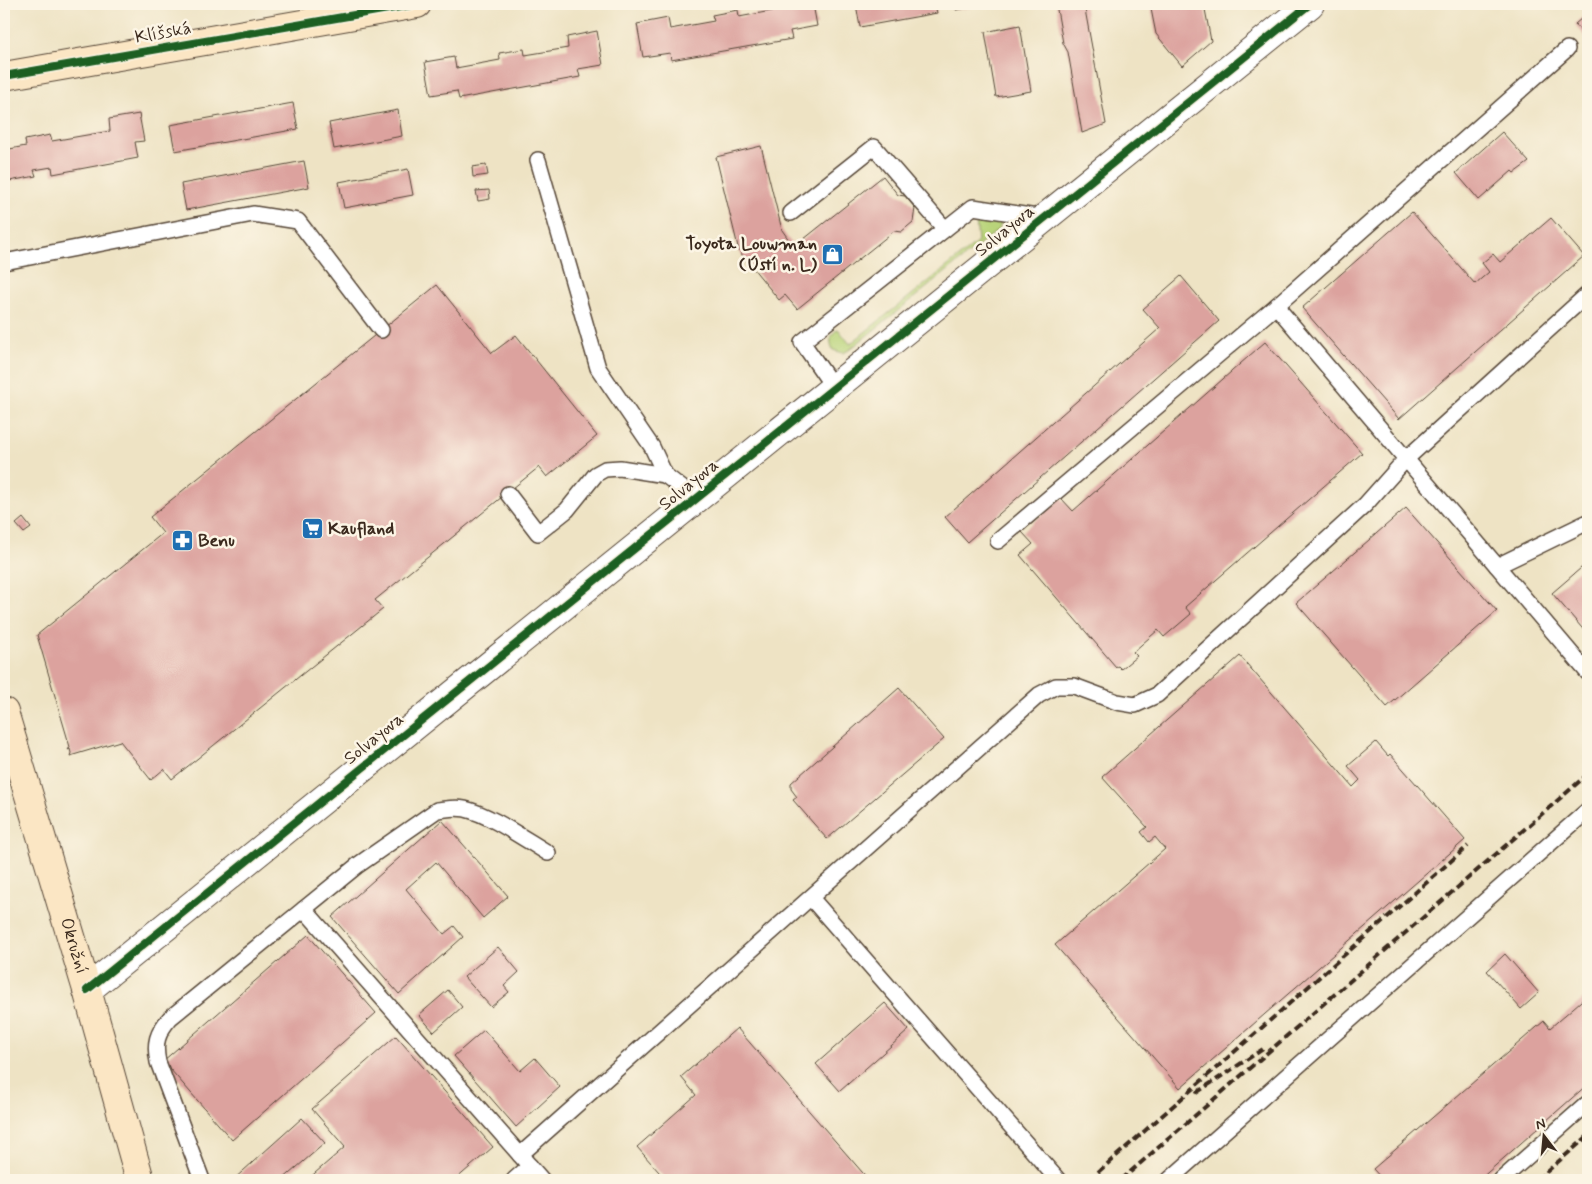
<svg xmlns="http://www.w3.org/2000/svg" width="1592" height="1184" font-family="Mynerve,sans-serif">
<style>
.green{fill:#b9d47a;stroke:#7a7f4c}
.building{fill:#dca29e}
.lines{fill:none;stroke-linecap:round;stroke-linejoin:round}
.lane-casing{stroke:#564637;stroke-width:18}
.street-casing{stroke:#564637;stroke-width:30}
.secondary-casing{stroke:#564637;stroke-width:30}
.lane{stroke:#fff;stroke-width:15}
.street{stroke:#fff;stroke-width:28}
.secondary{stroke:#fbe6c4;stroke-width:28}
.rail{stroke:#3b2a1e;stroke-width:4;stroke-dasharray:8 4;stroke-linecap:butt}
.cycleway-casing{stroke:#fcf5e5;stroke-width:11}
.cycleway{stroke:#1b5e20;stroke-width:8}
.labels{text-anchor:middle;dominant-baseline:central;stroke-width:5;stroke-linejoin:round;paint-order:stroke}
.street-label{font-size:18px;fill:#3b2a1e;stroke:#fcf5e5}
.poi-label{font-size:18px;font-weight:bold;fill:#3b2a1e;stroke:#fcf5e5;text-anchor:start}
</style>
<rect width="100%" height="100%" fill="#fcf5e5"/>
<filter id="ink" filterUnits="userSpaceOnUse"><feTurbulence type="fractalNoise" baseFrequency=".02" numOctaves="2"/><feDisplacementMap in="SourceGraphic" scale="10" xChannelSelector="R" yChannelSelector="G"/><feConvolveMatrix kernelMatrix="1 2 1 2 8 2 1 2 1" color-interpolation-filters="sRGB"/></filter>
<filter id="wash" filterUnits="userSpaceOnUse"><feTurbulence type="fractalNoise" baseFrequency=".0096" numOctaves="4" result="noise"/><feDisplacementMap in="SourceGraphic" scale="20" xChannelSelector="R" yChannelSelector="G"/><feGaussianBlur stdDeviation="1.12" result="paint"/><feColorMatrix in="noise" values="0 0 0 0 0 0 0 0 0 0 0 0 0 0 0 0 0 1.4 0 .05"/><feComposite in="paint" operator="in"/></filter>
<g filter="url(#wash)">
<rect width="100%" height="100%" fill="#eee3c4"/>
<path class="green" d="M986,211L999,215L1002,223L997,231L849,350L843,353L833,350C829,341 830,335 838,329L850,344L978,242L976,219Z"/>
<g id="blocks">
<g class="building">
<path d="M782,4H813L817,26L790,31L792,39L671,60L670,53L643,57L637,24L668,18L670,29L714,21L712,15L738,10L739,17L782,9Z"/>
<path d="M856,4H983V5L956,10L955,5L936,9L937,13L860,27Z"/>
<path d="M1056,4H1084L1106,124L1082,133L1068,52L1063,43Z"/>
<path d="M1150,4H1204L1211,41L1182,66L1156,34Z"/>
<path d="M1588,13V40L1575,24Z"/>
<path d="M1020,25L1031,91L996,97L985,32Z"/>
<path d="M597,31L603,65L578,69L580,77L459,99L457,91L431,95L425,62L454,57L456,68L500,60L499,53L524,49L525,55L568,48L567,37Z"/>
<path d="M293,103L298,129L175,151L170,125Z"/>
<path d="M398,110L402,136L334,149L329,123Z"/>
<path d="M139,114L144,141L135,142L138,158L53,174L52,167L34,170L36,176L4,182V150L26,146L25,140L50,135L52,141L110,131L109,119Z"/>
<path d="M1502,132L1529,162L1514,173L1512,171L1479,200L1456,173Z"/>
<path d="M761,146L782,230L794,247L883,176L898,195L905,196L915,208L913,222L901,232L894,231L797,309L785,295L779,300L739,251L716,157Z"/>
<path d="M304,161L309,187L186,210L181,184Z"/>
<path d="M486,165L488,175L473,177L472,167Z"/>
<path d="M408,169L413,195L344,208L339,182Z"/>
<path d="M489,190L490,199L478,201L476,191Z"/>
<path d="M1412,212L1475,284L1489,272L1482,263L1493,254L1500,262L1551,218L1584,256L1399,419L1302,308Z"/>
<path d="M1181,276L1219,321L967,542L945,517L1160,328L1143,309Z"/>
<path d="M437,285L492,353L516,335L597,436L547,477L539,467L375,600L383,609L172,779L164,769L151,780L120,741L70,756L71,753L70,749L68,750L70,747L37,635L163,533L150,517Z"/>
<path d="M1265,342L1362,453L1185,607L1191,614L1164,637L1158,630L1133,652L1137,656L1121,669L1118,666L1116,667L1020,555L1033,544L1022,532L1061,498L1073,511Z"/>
<path d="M1406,508L1497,611L1387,707L1296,603Z"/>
<path d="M23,518L31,528L24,533L16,524Z"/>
<path d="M1588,562V635L1552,593Z"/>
<path d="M1240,656L1353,787L1360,780L1348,766L1376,742L1388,756L1390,754L1465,840L1180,1088L1055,945L1165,849L1155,837L1149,842L1141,832L1147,827L1102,777Z"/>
<path d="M899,688L944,739L827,839L793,800L797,797L791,789V783Z"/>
<path d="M442,820L508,896L483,918L436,862L406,889L444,934L454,926L463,937L399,994L332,917Z"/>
<path d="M308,935L376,1013L232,1140L163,1061Z"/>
<path d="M498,947L519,972L504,986L509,992L491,1007L464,977Z"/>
<path d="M1505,954L1539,993L1521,1009L1487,971Z"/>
<path d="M448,990L462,1007L434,1032L419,1015Z"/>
<path d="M1588,995V1084L1479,1180H1383L1373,1169L1544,1021L1550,1028Z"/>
<path d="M885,1003L909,1030L840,1091L816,1064Z"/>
<path d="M737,1028L869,1180H666L637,1147L696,1095L681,1077Z"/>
<path d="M484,1030L520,1071L535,1058L560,1087L516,1127L454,1056Z"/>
<path d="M396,1036L493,1147L455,1180H307L345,1147L312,1109Z"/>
<path d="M302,1118L325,1143L282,1180H233Z"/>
</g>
</g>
</g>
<g filter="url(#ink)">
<use href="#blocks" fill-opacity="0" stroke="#564637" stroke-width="1"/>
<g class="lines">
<defs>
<g id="lane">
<path d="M538,160L598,368L652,447L665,475L696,499"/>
<path d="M791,213L874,147L945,229"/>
<path d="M4,262L253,214L298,221L381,330"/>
<path d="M1276,306L1497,566"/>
<path d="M834,388L802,342L973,207L1044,218"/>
<path d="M508,494L538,533L567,510L596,474L605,469L620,468L665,475"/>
<path d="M1588,522L1497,566L1588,673"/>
<path d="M998,541L1276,306L1567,49"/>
<path d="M811,898L1058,1180"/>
<path d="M304,909L542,1180"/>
<path d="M520,1155L1039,695L1056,686H1074L1117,702L1135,705L1157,695L1365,505L1406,459L1588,294"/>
<path d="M202,1180L158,1062C154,1043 157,1033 170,1018L358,865L437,810C447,809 455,807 465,809C489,814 526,840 548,853"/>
<path d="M514,1180L530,1166"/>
<path d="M1169,1180L1588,810"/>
<path d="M1501,1180L1588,1103"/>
</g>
<path id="street" d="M87,990L1310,4"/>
<g id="secondary">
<path d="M4,76L417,4"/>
<path id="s1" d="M4,712L87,990L140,1180"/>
</g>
</defs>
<use href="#lane" class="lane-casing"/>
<use href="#street" class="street-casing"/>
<use href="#secondary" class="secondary-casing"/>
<use href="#lane" class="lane"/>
<use href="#street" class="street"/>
<use href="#secondary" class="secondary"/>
<g class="rail">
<path d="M1196,1093L1263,1049"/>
<path d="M1089,1180L1468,846"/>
<path d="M1121,1180L1588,774"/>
<path d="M1537,1180L1588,1136"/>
<path d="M1585,1180L1588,1178"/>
</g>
<defs>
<g id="cycleway">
<path d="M4,76L417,4"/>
<path d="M87,990L1310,4"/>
</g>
</defs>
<use href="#cycleway" class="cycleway-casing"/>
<use href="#cycleway" class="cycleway"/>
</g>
</g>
<defs>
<symbol id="shop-square" viewBox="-11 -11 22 22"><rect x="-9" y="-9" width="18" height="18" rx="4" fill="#1f6fb2" stroke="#fcf5e5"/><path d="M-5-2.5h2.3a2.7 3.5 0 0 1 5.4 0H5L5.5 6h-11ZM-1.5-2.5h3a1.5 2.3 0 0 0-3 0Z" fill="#fff"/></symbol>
<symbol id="supermarket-square" viewBox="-11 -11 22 22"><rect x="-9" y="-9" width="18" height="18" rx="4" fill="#1f6fb2" stroke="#fcf5e5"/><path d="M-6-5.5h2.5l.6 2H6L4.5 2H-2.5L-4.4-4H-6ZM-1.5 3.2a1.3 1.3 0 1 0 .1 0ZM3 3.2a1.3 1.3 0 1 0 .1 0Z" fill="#fff"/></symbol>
<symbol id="pharmacy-square" viewBox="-11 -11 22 22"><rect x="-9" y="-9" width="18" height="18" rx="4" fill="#1f6fb2" stroke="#fcf5e5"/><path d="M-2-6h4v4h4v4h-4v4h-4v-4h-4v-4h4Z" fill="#fff"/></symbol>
</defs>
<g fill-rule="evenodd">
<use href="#shop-square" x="820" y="242" width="25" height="25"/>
<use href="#supermarket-square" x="300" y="516" width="25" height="25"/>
<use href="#pharmacy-square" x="170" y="528" width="25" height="25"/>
</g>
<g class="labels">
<g class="street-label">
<text transform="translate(163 33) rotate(-10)">Klíšská</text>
<text transform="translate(1005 231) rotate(-39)">Solvayova</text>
<text transform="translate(689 485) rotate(-39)">Solvayova</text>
<text transform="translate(374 739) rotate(-39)">Solvayova</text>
<text stroke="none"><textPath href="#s1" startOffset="244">Okružní</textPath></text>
</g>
<g class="poi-label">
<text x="817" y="244" text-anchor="end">Toyota Louwman<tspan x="817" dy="21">(Ústí n. L)</tspan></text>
<text x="328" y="529">Kaufland</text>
<text x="198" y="541">Benu</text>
</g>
</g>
<rect width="1592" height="1184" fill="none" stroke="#fcf5e5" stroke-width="20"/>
<g transform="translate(1544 1136) rotate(344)" stroke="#fcf5e5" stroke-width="4" paint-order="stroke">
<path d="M0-4L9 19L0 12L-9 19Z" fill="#3b2a1e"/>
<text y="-8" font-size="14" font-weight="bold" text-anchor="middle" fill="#3b2a1e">N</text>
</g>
</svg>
